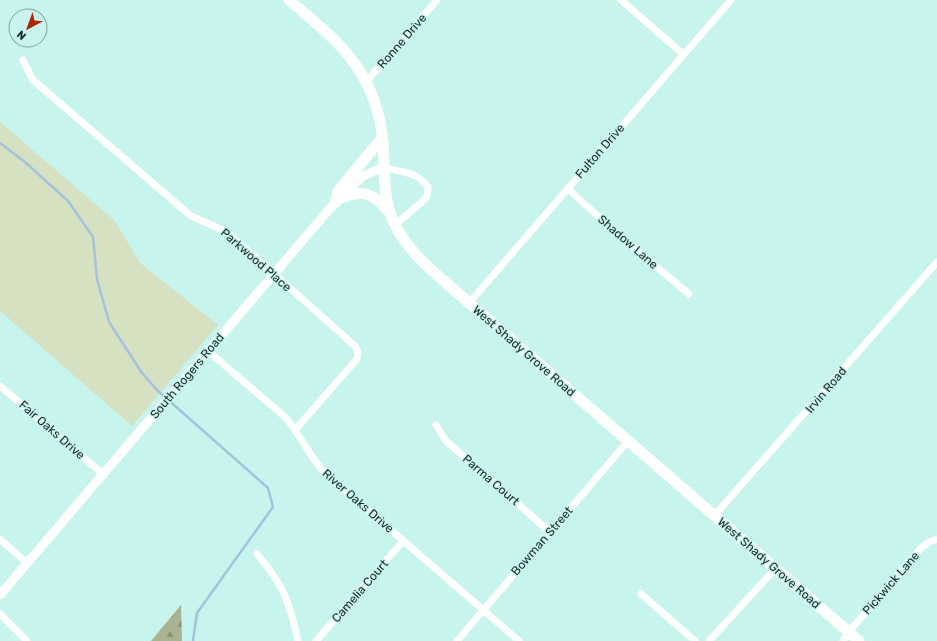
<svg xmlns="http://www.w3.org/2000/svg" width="937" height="641" font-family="Rubik,sans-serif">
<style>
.forest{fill:url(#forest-firs)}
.park{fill:#d6e1c2}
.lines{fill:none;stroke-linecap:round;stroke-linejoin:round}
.stream{stroke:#a3c2dd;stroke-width:2.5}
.minor{stroke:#fff;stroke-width:7}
.tertiary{stroke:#fff;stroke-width:9}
.secondary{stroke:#fff;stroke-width:11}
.labels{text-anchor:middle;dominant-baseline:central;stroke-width:3;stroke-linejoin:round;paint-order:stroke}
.street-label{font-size:12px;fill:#1b2c29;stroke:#c7f4ec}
</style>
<defs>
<pattern id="forest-firs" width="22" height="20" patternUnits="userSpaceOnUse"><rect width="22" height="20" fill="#a8b491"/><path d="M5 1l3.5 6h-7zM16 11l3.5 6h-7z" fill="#889376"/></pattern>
</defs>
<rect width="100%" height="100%" fill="#c7f4ec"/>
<path class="forest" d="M181,605L182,641H151Z"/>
<path class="park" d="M0,122L115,221L140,263L218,325L132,426L0,311Z"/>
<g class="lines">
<path class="stream" d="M0,143L26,163L68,201L93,237L97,279L109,322L142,373L157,390L268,488L273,507L197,613L193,641"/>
<g class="minor">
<path d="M621,0L683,54"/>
<path d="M23,60L33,80L191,216L227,232L355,346L358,352L357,359L295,430"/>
<path d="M366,82L437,0"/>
<path d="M383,167C401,173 415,170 428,187L427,196L424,200L395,225"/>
<path d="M568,189L619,235L689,294"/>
<path d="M469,303L731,0"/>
<path d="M208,351L285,417C301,435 308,455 325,473L519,641"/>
<path d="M0,386L103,474"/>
<path d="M436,425L446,441L550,532"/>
<path d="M714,516L937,262"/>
<path d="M0,539L27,563"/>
<path d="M257,554C283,584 290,603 298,641"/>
<path d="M641,594L695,641"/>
<path d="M0,614L27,641"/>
<path d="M316,641L403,541"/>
<path d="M457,641L628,441"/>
<path d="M709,641L775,569"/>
<path d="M843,641L848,633L920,549L929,542L937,539"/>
</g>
<path class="tertiary" d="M0,595L332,206L363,176L383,167"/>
<g class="secondary">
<path d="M289,0C340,43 376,71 383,142C385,171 382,198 395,225C411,257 442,278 468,302L859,641"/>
<path d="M340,198C362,190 372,191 388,211"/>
<path d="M335,203L338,191L382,138"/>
</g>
</g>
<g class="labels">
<g class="street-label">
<text transform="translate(402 41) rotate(-49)">Ronne Drive</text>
<text transform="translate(600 151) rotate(-49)">Fulton Drive</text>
<text transform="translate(628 242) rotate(41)">Shadow Lane</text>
<text transform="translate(256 260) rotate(41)">Parkwood Place</text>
<text transform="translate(524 351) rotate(41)">West Shady Grove Road</text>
<text transform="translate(187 376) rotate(-50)">South Rogers Road</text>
<text transform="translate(826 390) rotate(-50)">Irvin Road</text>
<text transform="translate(52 430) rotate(41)">Fair Oaks Drive</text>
<text transform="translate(491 480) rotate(41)">Parma Court</text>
<text transform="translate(358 501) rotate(41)">River Oaks Drive</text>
<text transform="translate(542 541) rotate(-49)">Bowman Street</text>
<text transform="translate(769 563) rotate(41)">West Shady Grove Road</text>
<text transform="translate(891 583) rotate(-49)">Pickwick Lane</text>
<text transform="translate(360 591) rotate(-49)">Camelia Court</text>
</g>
</g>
<g transform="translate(28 28) rotate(221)"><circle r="19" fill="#c7f4ec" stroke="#82a49e"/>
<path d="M0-3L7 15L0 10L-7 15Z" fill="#b02303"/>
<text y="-6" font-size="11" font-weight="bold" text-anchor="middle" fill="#1b2c29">N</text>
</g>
</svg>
